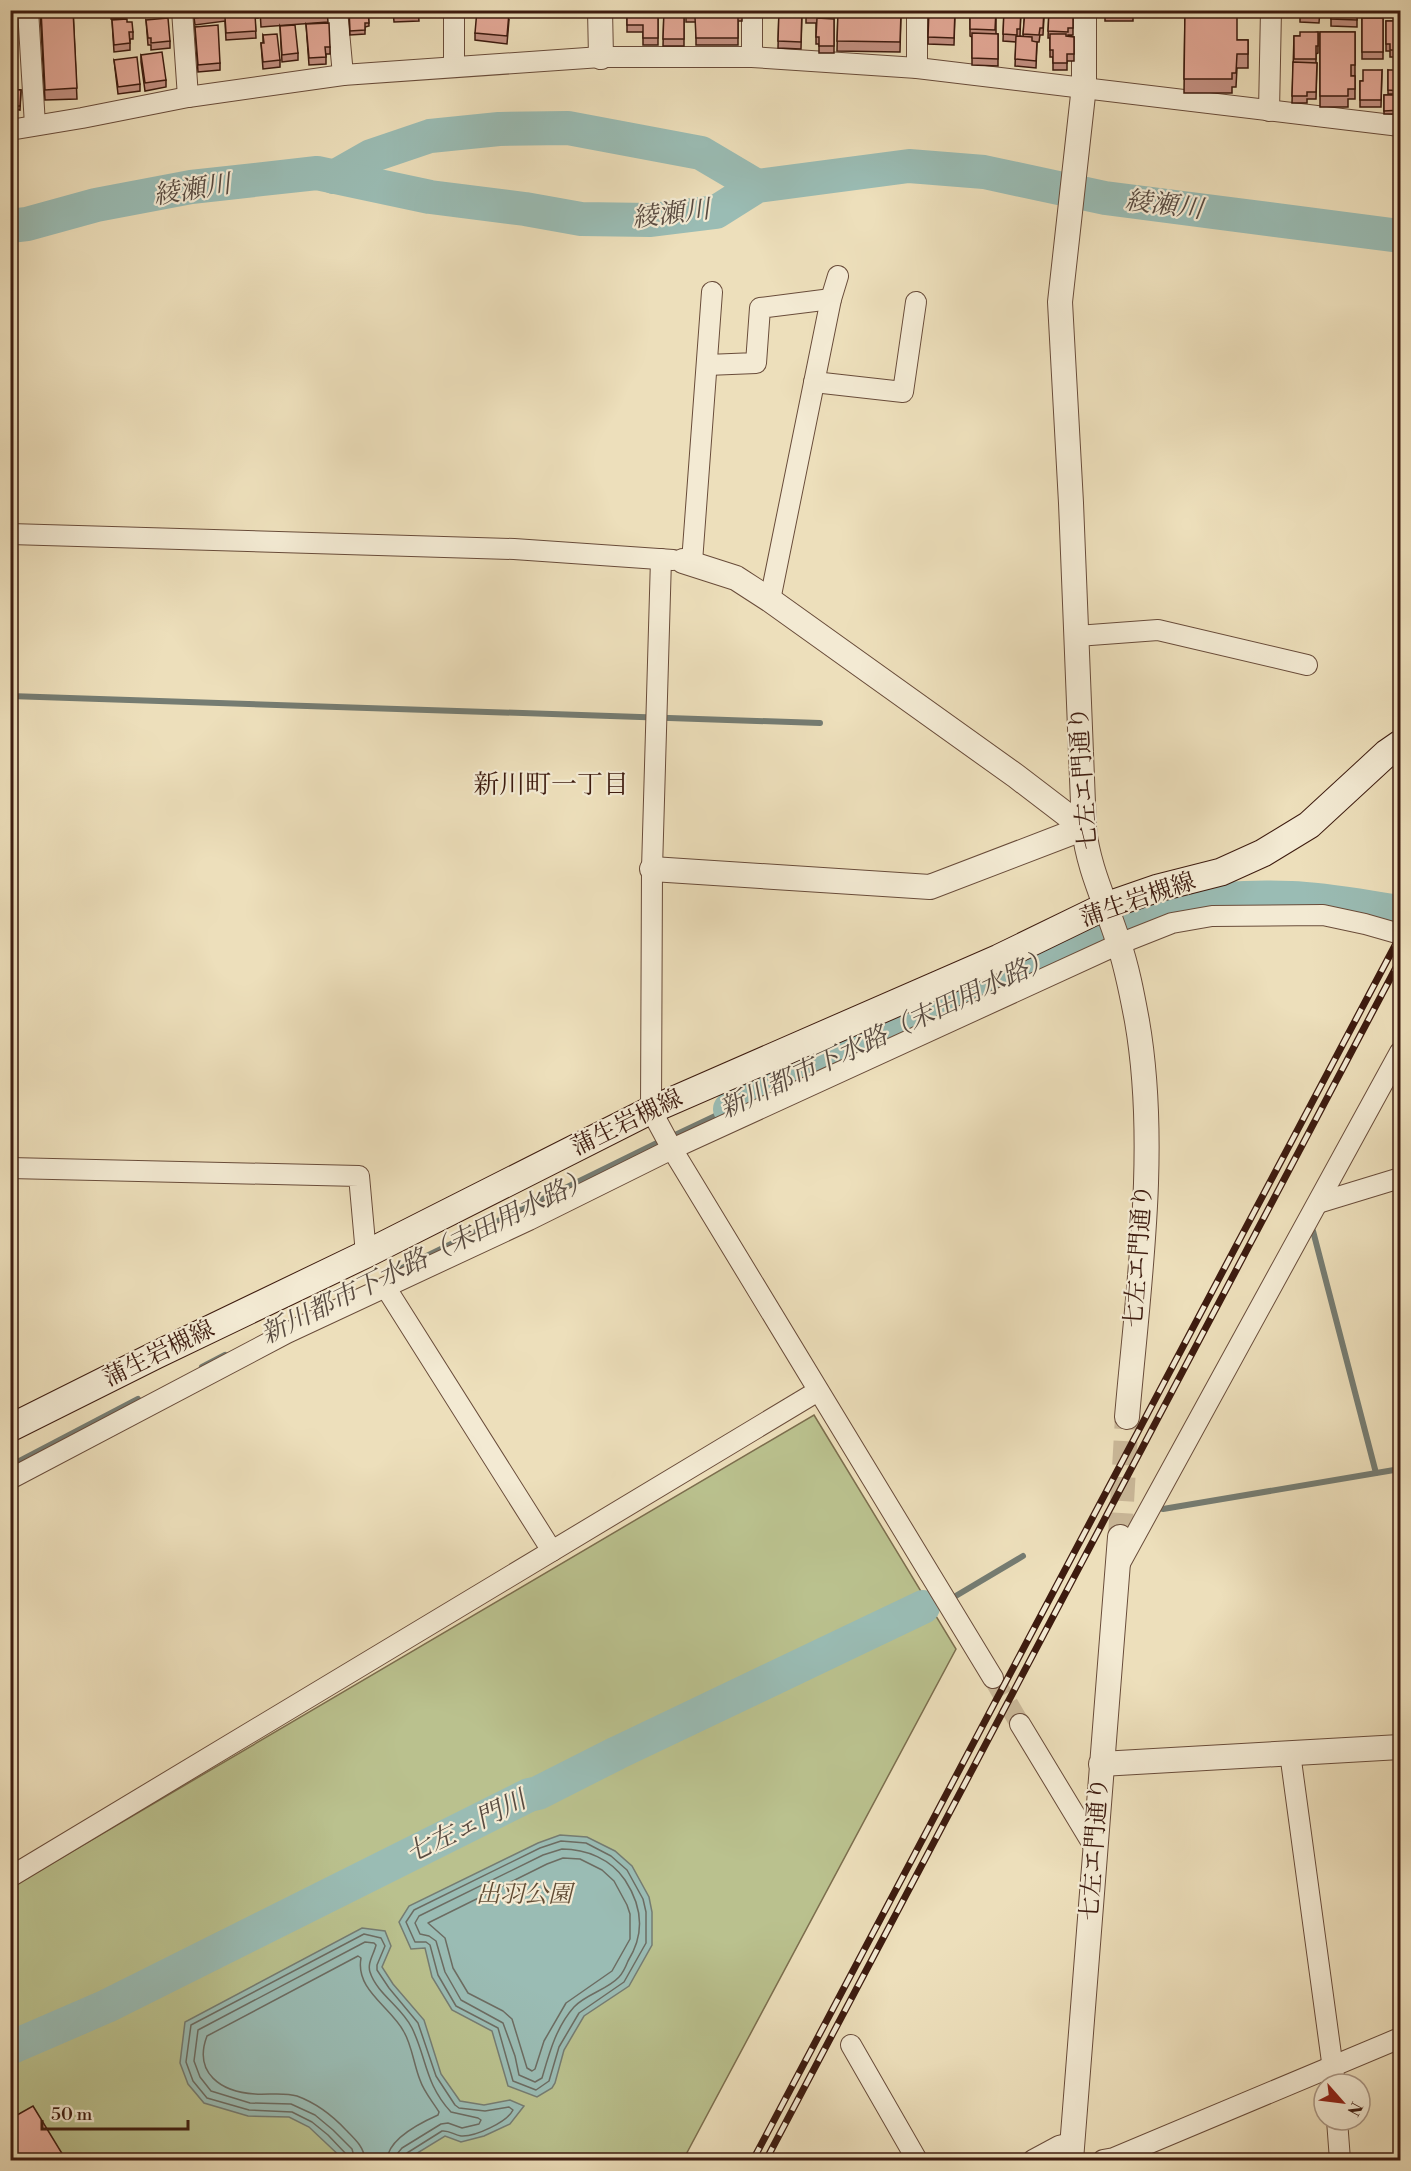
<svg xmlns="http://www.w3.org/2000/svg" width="1411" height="2171" font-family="'Libre Bodoni','Noto Serif JP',serif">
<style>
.green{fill:#bac18e;stroke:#7c6e4e;stroke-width:1.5}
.water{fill:#9abcb4;stroke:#757c72;stroke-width:1.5}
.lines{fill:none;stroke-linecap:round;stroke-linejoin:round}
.shore{stroke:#6c6c62;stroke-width:1.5}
.stream{stroke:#757c72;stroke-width:6}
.river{stroke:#9abcb4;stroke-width:34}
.minor-tunnel{stroke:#cab899;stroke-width:20;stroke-dasharray:20 10;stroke-linecap:butt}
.tertiary-tunnel{stroke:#cab899;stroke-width:24;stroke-dasharray:24 12;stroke-linecap:butt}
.minor-casing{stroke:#694c3a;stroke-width:22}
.tertiary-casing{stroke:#694c3a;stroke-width:26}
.secondary-casing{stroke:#3d1b0f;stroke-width:29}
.minor{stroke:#f3ead3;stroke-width:20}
.tertiary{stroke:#f3ead3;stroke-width:24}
.secondary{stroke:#f3ead3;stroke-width:27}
.rail-casing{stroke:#3d1b0f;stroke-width:7}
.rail{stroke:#f3ead3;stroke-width:4.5;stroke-dasharray:14;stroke-linecap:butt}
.wall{fill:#c49183;stroke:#3d1b0f;stroke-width:1.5}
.building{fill:#e4a998;stroke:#3d1b0f;stroke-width:1.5}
.labels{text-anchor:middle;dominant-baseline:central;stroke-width:4.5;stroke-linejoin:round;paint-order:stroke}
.street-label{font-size:24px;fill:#3d1b0f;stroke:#f3ead3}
.park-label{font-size:24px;font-style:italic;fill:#624d35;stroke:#f3ead3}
.water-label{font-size:26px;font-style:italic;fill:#594b41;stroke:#f3ead3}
.neighbourhood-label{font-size:26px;fill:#3d1b0f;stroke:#f3ead3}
</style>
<rect width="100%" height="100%" fill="#eddfbb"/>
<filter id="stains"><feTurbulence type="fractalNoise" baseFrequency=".00333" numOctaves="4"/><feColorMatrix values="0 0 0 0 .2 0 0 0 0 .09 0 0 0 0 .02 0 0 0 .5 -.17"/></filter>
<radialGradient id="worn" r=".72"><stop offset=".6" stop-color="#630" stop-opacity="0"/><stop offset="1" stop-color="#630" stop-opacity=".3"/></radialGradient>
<path class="green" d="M814,1415L956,1649L683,2160H11L10,1888Z"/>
<g class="water">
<path d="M560,1835L587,1837L615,1851L632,1866L649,1897L652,1912V1945L629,1986L584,2016L564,2050L555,2083L552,2088L537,2097L508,2086L492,2031L452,2010L432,1977L425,1948L411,1949L399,1922L409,1906L538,1843Z"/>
<path d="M362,1928L385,1931L391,1946L382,1967L393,1984L424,2020L441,2074L460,2101L484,2105L510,2100L524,2106L510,2124L484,2136L461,2142L445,2136L406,2160H344L309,2127L289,2117L248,2116L204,2103L188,2084L180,2063L185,2022Z"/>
</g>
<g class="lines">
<g class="shore">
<path d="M561,1841L586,1843L611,1856L627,1870L643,1899L646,1912V1943L624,1982L579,2013L559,2047L549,2081L536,2090L513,2081L498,2028L456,2006L438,1975L430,1945L426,1942H415L406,1922L414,1910L540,1848Z"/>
<path d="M562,1849C586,1849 611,1859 625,1880C642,1906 645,1934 628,1961C626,1966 623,1973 619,1977C607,1990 586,1994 574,2007C556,2027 549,2054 542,2078L535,2082L519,2075L515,2056L503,2023L461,2000L445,1972L436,1941L429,1936L420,1934L415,1923L419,1916L543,1855Z"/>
<path d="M563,1858L580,1859L602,1870L614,1881L627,1905L630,1914V1939L612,1971L566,2003L544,2041L535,2069L532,2071L527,2068L512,2019L503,2011L468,1993L453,1968L445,1938L428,1923L547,1864Z"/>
<path d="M348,2160L347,2155L328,2135L312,2122L292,2112L249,2110L207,2098L193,2081L186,2062L191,2025L364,1934L381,1938L385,1946L377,1965V1970L389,1988L418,2023L436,2076L455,2105L459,2108L485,2111L509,2107L513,2110C507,2122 475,2137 461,2136C454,2135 449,2130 442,2131L407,2153L404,2160"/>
<path d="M355,2160L352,2149L333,2130L315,2115L291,2104L250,2103L211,2091L200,2077L194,2061L198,2030L365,1942L374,1943L376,1945C374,1954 367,1963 370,1972C377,1994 402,2007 412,2028C427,2059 425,2084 451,2112L478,2118L481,2120L479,2124L462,2128L448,2123L441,2124L402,2148L397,2154V2160"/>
<path d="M365,2160C364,2147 355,2139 346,2130C332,2115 316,2103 297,2096C284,2092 268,2095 255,2094C221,2092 193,2073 207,2036L358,1956L361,1958C355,1990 391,2007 404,2032C412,2046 414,2065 420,2080C424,2092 433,2102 439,2112L438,2115C420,2123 388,2139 387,2160"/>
</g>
<g class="stream">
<path d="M10,696L820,723"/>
<path d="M673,1136L730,1109"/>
<path d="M1313,1231L1376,1473"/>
<path d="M396,1271L657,1143"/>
<path d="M202,1367L225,1355"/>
<path d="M10,1466L138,1399"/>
<path d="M1163,1509L1400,1469"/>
<path d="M923,1607L954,1597L1023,1556"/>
</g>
<g class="river">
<path d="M334,177L371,156L430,136L499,129L568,128L701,153L757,186"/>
<path d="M10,226L27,224L96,205L191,187L317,173L430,197L525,209L581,219L651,220L716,212L757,186L909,166L984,172L1105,198L1400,236"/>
<path d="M1128,921C1177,899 1238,896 1291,898C1326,899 1365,907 1400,912"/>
<path d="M730,1109L792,1076L998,983L1101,933"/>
<path d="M10,2048L107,2006L529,1795L538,1793L617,1753L923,1607"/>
</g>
<path class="minor-tunnel" d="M993,1678L1020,1724"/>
<path class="tertiary-tunnel" d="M1120,1537L1127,1417"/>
<defs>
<g id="minor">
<path d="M28,10L35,125"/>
<path d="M182,10L188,97"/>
<path d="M337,10L343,75"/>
<path d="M454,10V66"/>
<path d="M752,57V10"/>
<path d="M917,68V10"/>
<path d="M1269,111L1271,10"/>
<path d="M10,130L82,118L188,97L343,75L601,57H752L917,68L1400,126"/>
<path d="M707,365L756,363L760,308L831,299"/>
<path d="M814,382L903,392L916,302"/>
<path d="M10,534L514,549L673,560"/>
<path d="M661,559L652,869L651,1110L672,1149L993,1678"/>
<path d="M692,562L712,292"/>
<path d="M770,600L831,299L838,276"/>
<path d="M1077,636L1158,630L1307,665"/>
<path d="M10,1168L359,1176L366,1254"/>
<path d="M1318,1203L1400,1178"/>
<path d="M386,1288L552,1551"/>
<path d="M10,1479L287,1333L529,1220L672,1149L1119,944L1172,923L1212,916L1323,915L1365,924L1400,934"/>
<path d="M1119,1565L1400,1052"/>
<path d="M1020,1724L1095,1848"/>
<path d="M1290,1753L1335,2084"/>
<path d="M10,1877L818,1391"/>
<path d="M851,2045L917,2160"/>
<path d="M1337,2120L1340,2160"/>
<path d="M1033,2160L1059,2146L1071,2143"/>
<path d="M1103,2160L1114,2158L1400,2038"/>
</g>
<g id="tertiary">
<path d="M600,10L601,57"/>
<path d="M1084,10V86L1060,302L1071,503L1084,828C1088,868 1106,903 1118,941C1127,967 1132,994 1137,1021C1159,1148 1138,1289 1127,1417"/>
<path d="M652,869L930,887L1084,828L1016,776L770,600L736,578L683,561"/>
<path d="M1101,1764L1400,1747"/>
<path d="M1071,2160L1120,1537"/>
</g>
<path id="secondary" d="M10,1428L156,1355L366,1254L651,1110L999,958L1106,906L1158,888L1221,872L1263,853L1309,825L1387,753L1400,744"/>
</defs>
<use href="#minor" class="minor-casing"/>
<use href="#tertiary" class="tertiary-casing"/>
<use href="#secondary" class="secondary-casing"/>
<use href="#minor" class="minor"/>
<use href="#tertiary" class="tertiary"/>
<use href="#secondary" class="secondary"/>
<defs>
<g id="rail">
<path d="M753,2160L1400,936"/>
<path d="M766,2160L1400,960"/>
</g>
</defs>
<use href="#rail" class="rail-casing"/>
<use href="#rail" class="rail"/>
</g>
<g class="wall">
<path d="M10,10L13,13H17V30L10,31Z"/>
<path d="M40,10H73L77,99L45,100Z"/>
<path d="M111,10H126V18L111,19Z"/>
<path d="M149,10H167V11L149,13Z"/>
<path d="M193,10H232V16L257,10L258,18H255L256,38L226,40L225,21L195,25Z"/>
<path d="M260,10H327L328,22L261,27Z"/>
<path d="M349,10H368L369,26L365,27V34L350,35Z"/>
<path d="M393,10H418L419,21L394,22Z"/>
<path d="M627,10H658V45H643V32H627Z"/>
<path d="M664,10H684V46H663Z"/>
<path d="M686,10H742V21H738V45H696V22H686Z"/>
<path d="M779,10H802L801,49L778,48Z"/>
<path d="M806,10H834V53H819V44H816V23H806Z"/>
<path d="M929,10L955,11L954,45L928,44Z"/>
<path d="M970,10H996V34H998V66L972,65V37L970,36Z"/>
<path d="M1004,10H1021L1020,36L1023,37L1025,10L1044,17L1043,35H1040L1039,42H1037L1036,68L1015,66L1016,42L1003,41Z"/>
<path d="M1049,10L1073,11V35H1068V36L1074,37V61H1067V70H1053V57H1050V38H1048Z"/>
<rect x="1105" y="10" width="28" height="11"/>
<path d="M1185,10L1237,40H1248V68H1237L1236,87H1232V93H1184Z"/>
<path d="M1300,10H1320L1319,23L1300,22Z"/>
<path d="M1331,10H1357V27L1331,26Z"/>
<path d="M838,12L901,13L900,52L837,51Z"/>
<rect x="1362" y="18" width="21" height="41"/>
<path d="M112,20L127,22L133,32V39H130V50L114,52Z"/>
<path d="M146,20L170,41V48L151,50V45H148Z"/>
<path d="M509,20L507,44L475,40V33Z"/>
<path d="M1386,21H1401V57H1390V51H1386Z"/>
<path d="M306,24L330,47V54H326V64L309,65Z"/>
<path d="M280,26L298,53V60L282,62Z"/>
<path d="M195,27L220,63V70L198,72Z"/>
<path d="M1318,32V53L1316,54V62L1317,63L1316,99H1307V103H1292L1294,36H1300Z"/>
<path d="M1320,32H1355V76H1351H1355V99H1348V107H1320Z"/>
<path d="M263,35L280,60V67L263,69L261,43H263Z"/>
<path d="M141,55L166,80V87L145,91L141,62Z"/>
<path d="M114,60L140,84V91L118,94Z"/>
<path d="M1382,70L1381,107H1360V81H1363Z"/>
<path d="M1388,70L1397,74H1400L1401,94H1388Z"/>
<path d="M10,89L21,90L20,110L14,109L13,118L10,117Z"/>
<rect x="1384" y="95" width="17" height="19"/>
</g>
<g class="building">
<path d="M10,10H13V13H17V23L10,24Z"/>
<path d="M41,10H73L77,88L45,90Z"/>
<path d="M111,10H126V15L111,16Z"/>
<path d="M194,10H232V13L195,18Z"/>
<path d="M237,10H257L258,15H238Z"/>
<path d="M261,10H327L328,11L261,16Z"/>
<path d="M349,10H368L369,23H365V30L350,31Z"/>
<path d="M393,10H418L419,13L394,15Z"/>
<path d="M477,10L509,13L507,36L475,33Z"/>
<path d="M627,10H658V38H643V25H627Z"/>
<path d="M664,10H684V39H663Z"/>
<path d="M779,10H802L801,42L778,41Z"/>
<path d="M806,10H834V17L806,16Z"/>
<path d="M929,10L955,11L954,38L928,37Z"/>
<path d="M970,10H996L995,30L970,29Z"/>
<path d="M1004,10H1021L1020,29H1017V35L1003,34Z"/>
<path d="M1025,10H1044L1043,28H1040L1039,35L1023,34Z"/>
<path d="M1049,10L1073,11V28H1068V32L1048,31Z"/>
<rect x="1105" y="10" width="28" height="4"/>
<path d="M1185,10H1237V40H1248V54H1237L1236,73H1232V79H1184Z"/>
<path d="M1300,10H1319V16L1300,15Z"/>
<path d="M1331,10H1357V20L1331,19Z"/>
<path d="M838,12L901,13L900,42L837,41Z"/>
<path d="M255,14L256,31L226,33L225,17Z"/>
<path d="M695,17H738V38H696Z"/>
<path d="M168,18L170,41L151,43V38H148L146,20Z"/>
<path d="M817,18L834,19V46H819V37H816Z"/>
<rect x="1362" y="18" width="21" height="34"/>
<path d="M127,19V22H132L133,32H129L130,43L114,45L112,20Z"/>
<path d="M1386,21H1401V50H1390V44H1386Z"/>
<path d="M329,23L330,47H325L326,57L309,58L306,24Z"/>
<path d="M218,25L220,63L198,65L195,27Z"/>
<path d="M295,25L298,53L282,55L280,26Z"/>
<rect x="10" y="32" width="4" height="15"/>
<path d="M1300,32H1318V46H1316V59H1294V36H1300Z"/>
<path d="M1320,32H1355V65H1351V76H1355V89H1348V96H1320Z"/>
<path d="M972,33L998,34V59L972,58Z"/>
<path d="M277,34L280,60L263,62L261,43H264L263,35Z"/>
<path d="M1050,34H1066V36L1074,37V54H1067V63H1053V50H1050Z"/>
<path d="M1016,36L1032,37V41L1037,42L1036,61L1015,59Z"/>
<path d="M162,52L166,80L145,83L141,55Z"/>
<path d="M137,57L140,84L118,87L114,60Z"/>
<path d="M1293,62L1317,63L1316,92H1307V96H1292Z"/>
<path d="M1363,70H1382L1381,100H1360V81H1363Z"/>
<path d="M1388,70H1397V74H1400L1401,91L1388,90Z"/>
<path d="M10,89L21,90L20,106H14L13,114H10Z"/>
<path d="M1384,95H1401V110L1384,111Z"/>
<path d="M33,2106L66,2160H10V2119Z"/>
</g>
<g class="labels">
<g class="street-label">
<text transform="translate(1084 778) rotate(-94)">七左エ門通り</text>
<text transform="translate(1138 900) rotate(-19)">蒲生岩槻線</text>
<text transform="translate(627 1123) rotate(-26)">蒲生岩槻線</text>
<text transform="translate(1139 1256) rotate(-86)">七左エ門通り</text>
<text transform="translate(159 1354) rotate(-26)">蒲生岩槻線</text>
<text transform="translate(1095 1849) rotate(-86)">七左エ門通り</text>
</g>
<g class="park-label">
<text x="524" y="1895">出羽公園</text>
</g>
<g class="water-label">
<text transform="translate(192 190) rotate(-9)">綾瀬川</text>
<text transform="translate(1164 205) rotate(7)">綾瀬川</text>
<text transform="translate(671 214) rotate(-7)">綾瀬川</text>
<text transform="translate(886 1034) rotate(-25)">新川都市下水路（末田用水路）</text>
<text transform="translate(426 1257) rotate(-26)">新川都市下水路（末田用水路）</text>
<text transform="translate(466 1827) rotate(-26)">七左ェ門川</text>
</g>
<g class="neighbourhood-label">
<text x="551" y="785">新川町一丁目</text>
</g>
</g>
<rect width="1411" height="2171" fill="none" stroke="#eddfbb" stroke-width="36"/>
<rect x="12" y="12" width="1387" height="2147" fill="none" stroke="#3d1b0f" stroke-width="3"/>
<rect x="18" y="18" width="1375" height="2135" fill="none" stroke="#3d1b0f" stroke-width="1.5"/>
<g transform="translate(1342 2102) rotate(118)"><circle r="28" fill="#f3ead3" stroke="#aa9785" stroke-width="1.5"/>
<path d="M0-4.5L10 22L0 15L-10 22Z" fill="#8f2418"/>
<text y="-9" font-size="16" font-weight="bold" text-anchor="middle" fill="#3d1b0f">N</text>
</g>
<path d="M42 2120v9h146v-9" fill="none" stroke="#3d1b0f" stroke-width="3"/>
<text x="51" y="2120" font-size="18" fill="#3d1b0f" stroke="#f3ead3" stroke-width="4.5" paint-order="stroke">50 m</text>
<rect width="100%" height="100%" filter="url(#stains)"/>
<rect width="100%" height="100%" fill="url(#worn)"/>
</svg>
